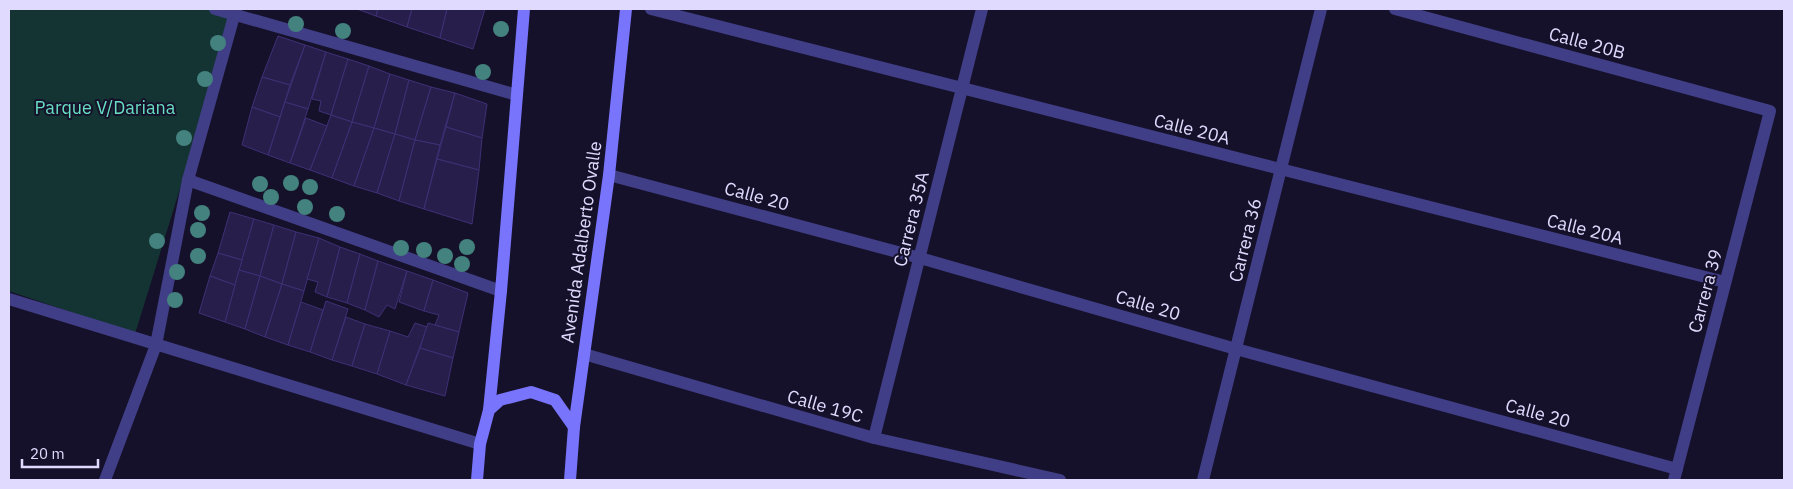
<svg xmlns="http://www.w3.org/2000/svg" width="1793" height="489" font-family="'IBM Plex Sans',sans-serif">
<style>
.green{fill:#143433}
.building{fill:#271e4b;stroke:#3f3076}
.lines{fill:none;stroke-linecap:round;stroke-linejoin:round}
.street{stroke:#413e88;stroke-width:12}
.secondary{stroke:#7974fc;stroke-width:12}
.tree{fill:#43827e}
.labels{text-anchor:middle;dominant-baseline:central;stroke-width:4;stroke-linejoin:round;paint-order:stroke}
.street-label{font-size:18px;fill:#e0dbfe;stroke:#16112a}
.park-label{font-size:18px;fill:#67dfc2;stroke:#16112a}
</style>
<rect width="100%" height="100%" fill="#16112a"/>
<path class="green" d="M9,9H218L234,14L135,334L9,291Z"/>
<g class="building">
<path d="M357,9H378L376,16Z"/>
<path d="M378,9H412L407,27L376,16Z"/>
<path d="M412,9H447L440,38L407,27Z"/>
<path d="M447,9H485L473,49L440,38Z"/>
<path d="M278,36L305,45L290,85L262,77Z"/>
<path d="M305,45L326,52L308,109L285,102Z"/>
<path d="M326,52L348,59L331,115L319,111L321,101L312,99Z"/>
<path d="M348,59L369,66L352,122L331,115Z"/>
<path d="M369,66L390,74L374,128L352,122Z"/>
<path d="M390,74L409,80L395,134L374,128Z"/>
<path d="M262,77L290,85L280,117L252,107Z"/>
<path d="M409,80L431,87L415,140L395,134Z"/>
<path d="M431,87L455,93L440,145L415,140Z"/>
<path d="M455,93L487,104L482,138L446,127Z"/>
<path d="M285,102L308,109L290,163L268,155Z"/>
<path d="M252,107L280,117L268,155L242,145Z"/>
<path d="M331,115L352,122L332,178L310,170Z"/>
<path d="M306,118L327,126L310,170L290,163Z"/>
<path d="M352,122L374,128L354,186L332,178Z"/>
<path d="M446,127L482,138L479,170L437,159Z"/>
<path d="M374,128L395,134L377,193L354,186Z"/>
<path d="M395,134L415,140L399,201L377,193Z"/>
<path d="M415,140L440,145L424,209L399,201Z"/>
<path d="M437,159L479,170L472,224L424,209Z"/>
<path d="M230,212L254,219L242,260L218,253Z"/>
<path d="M254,219L274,225L260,276L239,270Z"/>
<path d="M274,225L296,232L282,284L260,276Z"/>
<path d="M296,232L319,238L304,291L282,284Z"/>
<path d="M319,238L340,247L327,297L315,292L318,282L307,279Z"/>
<path d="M340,247L360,254L347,303L327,297Z"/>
<path d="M218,253L242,260L235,285L210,276Z"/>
<path d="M360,254L378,261L365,310L347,303Z"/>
<path d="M378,261L407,271L395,309L387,305L379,317L365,310Z"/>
<path d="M239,270L260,276L245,329L225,322Z"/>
<path d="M407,271L433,280L424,311L399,302Z"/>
<path d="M210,276L235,285L225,322L199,313Z"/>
<path d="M260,276L282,284L265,337L245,329Z"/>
<path d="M433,280L468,293L459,332L435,325L439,315L424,311Z"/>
<path d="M282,284L304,291L288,345L265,337Z"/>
<path d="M326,301L348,309L332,360L310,352Z"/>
<path d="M301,302L323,310L310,352L288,345Z"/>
<path d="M346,317L365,324L352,366L332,360Z"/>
<path d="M415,323L427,327L406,385L377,374L390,331L408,337Z"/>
<path d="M428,323L459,332L453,358L420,348Z"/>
<path d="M365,324L390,331L377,374L352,366Z"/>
<path d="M420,348L453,358L445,396L406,385Z"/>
</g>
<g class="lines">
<g class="street">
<path d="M215,9L517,95"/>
<path d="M651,9L1725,282"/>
<path d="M1395,9L1770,111L1674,480"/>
<path d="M609,175L920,258L1236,349L1677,469"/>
<path d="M188,180L501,291"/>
<path d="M9,299L480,444"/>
<path d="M584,354L874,438L1060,480"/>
<path d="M874,438L982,9"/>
<path d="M105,480L156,345L188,180L236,9"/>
<path d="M1203,480L1321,9"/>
</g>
<g class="secondary">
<path d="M489,410L501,291L524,9"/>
<path d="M477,480L480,444L489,410L500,400L531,392L555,400L574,427"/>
<path d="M570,480L574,427L609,175L626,9"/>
</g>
</g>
<g class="tree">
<circle cx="296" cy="24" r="8"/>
<circle cx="501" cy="29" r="8"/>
<circle cx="343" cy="31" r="8"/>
<circle cx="218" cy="43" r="8"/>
<circle cx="483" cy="72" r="8"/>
<circle cx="205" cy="79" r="8"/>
<circle cx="184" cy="138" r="8"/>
<circle cx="291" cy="183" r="8"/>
<circle cx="260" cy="184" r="8"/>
<circle cx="310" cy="187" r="8"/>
<circle cx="271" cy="197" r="8"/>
<circle cx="305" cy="207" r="8"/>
<circle cx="202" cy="213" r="8"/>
<circle cx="337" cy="214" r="8"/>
<circle cx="198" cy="230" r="8"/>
<circle cx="157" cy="241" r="8"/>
<circle cx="467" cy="247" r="8"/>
<circle cx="401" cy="248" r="8"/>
<circle cx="424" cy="250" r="8"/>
<circle cx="198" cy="256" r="8"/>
<circle cx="445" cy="256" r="8"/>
<circle cx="462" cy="264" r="8"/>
<circle cx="177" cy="272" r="8"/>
<circle cx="175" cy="300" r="8"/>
</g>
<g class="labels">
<g class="street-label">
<text transform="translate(1587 43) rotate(15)">Calle 20B</text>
<text transform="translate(1192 129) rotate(14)">Calle 20A</text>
<text transform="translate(757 196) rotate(15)">Calle 20</text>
<text transform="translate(911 219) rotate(-76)">Carrera 35A</text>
<text transform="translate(1585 229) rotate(14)">Calle 20A</text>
<text transform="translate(1245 240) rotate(-76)">Carrera 36</text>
<text transform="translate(581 242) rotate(-82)">Avenida Adalberto Ovalle</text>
<text transform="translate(1705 291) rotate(-75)">Carrera 39</text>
<text transform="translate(1148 305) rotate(16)">Calle 20</text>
<text transform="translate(825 406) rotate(16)">Calle 19C</text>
<text transform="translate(1538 413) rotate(15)">Calle 20</text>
</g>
<g class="park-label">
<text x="105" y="107">Parque V/Dariana</text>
</g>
</g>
<rect width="1793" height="489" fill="none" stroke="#e0dbfe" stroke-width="20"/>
<path d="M22 459v8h76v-8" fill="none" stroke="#e0dbfe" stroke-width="2.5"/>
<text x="30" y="459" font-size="15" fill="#e0dbfe" stroke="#16112a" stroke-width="4" paint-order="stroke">20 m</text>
</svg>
